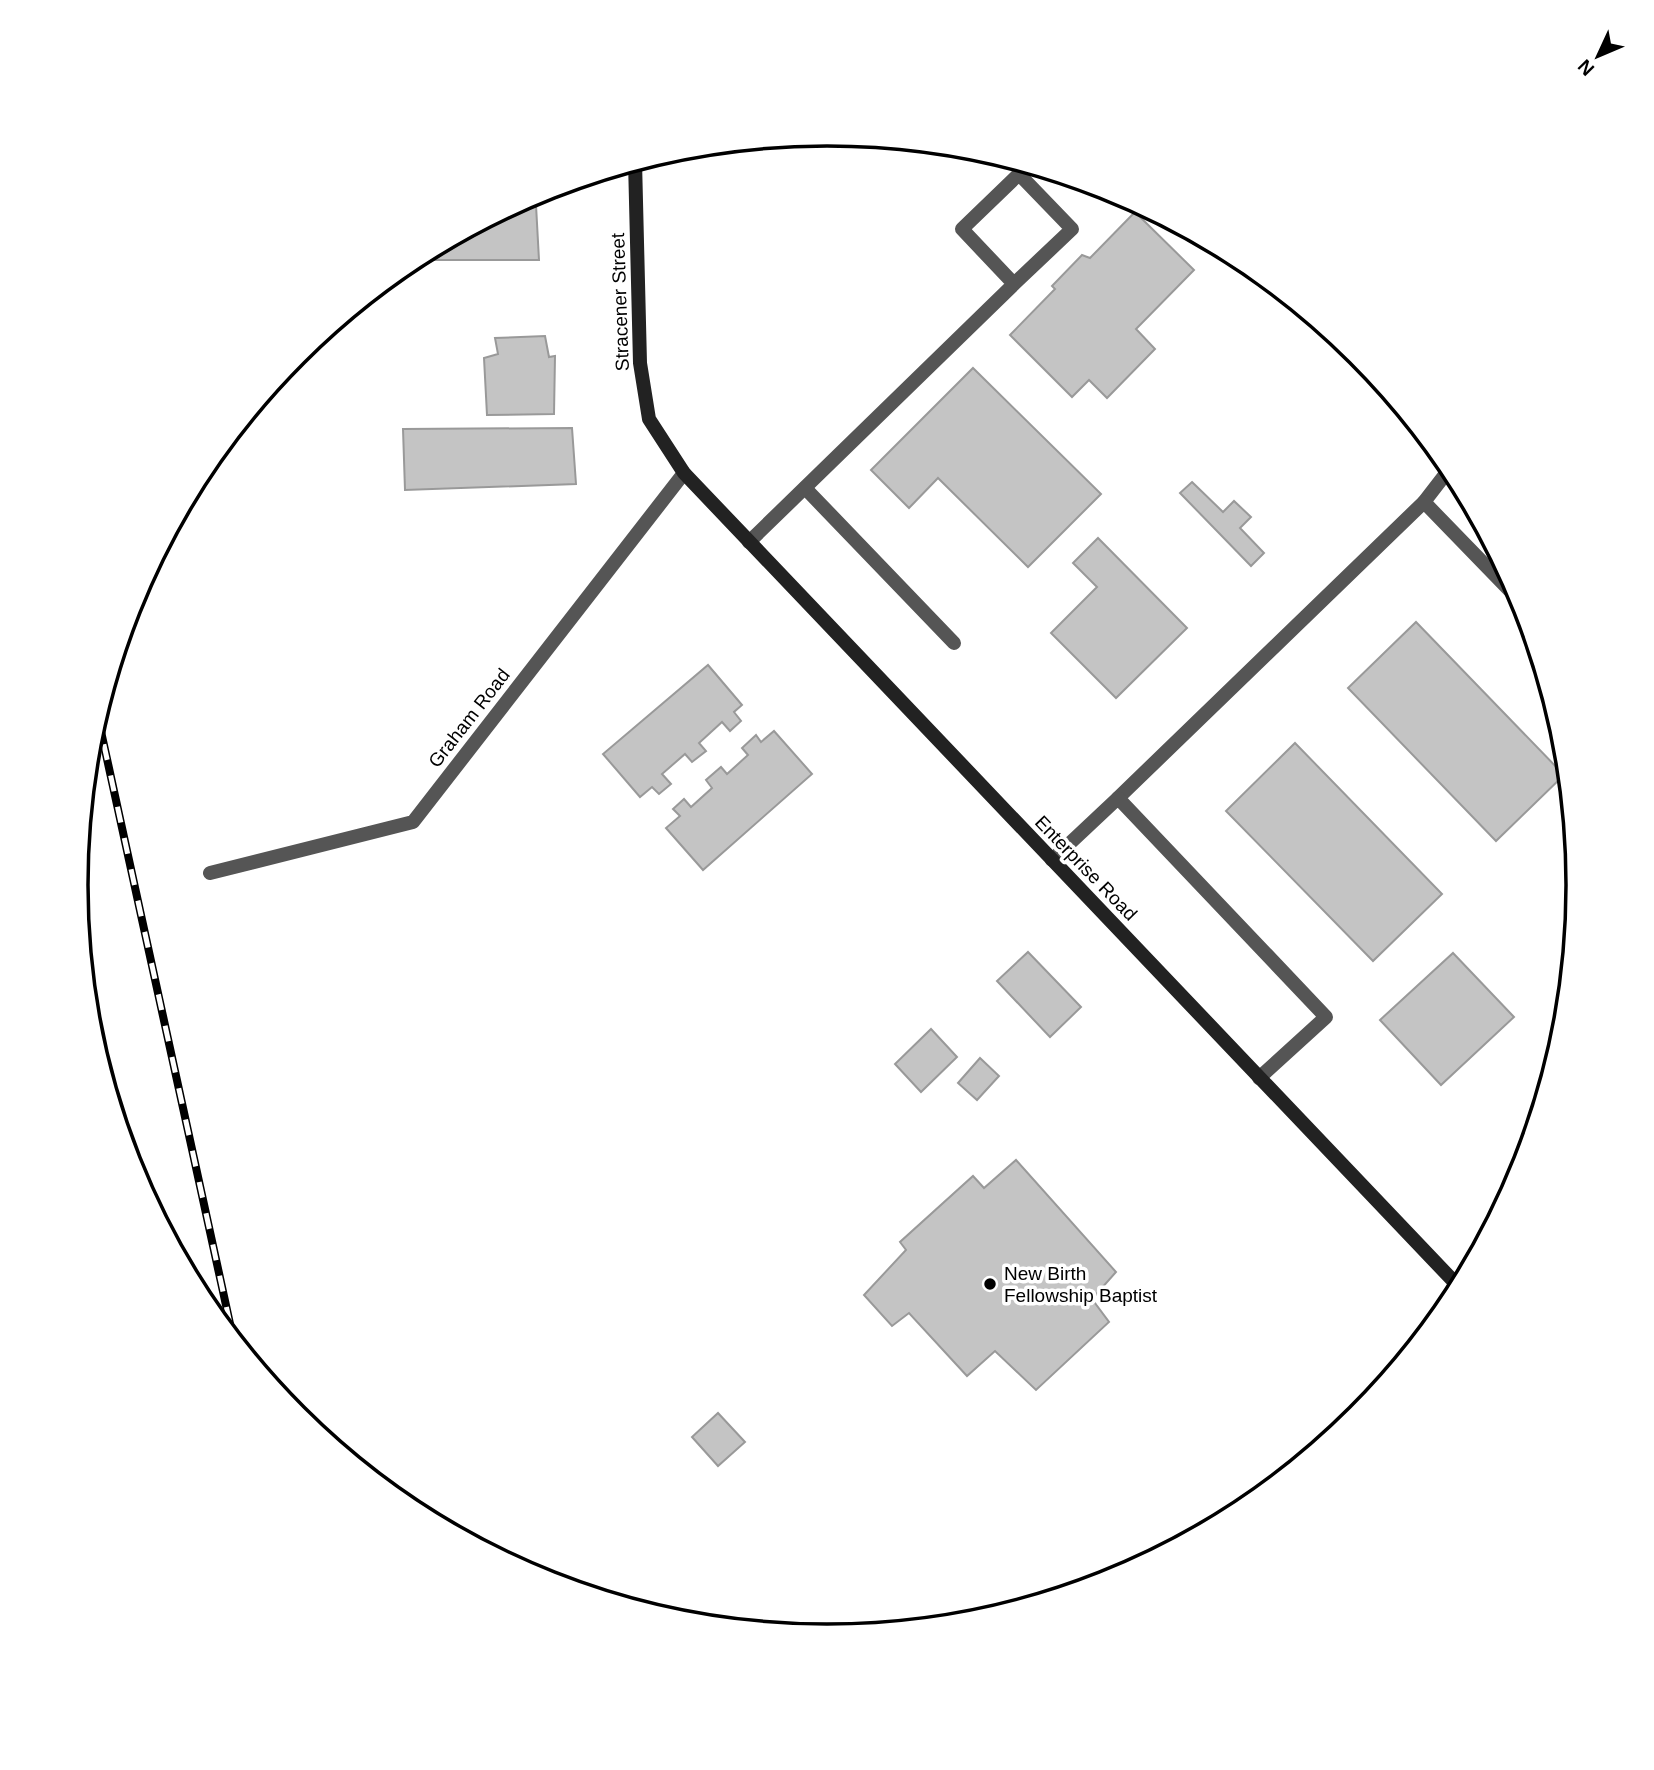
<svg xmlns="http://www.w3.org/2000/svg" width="1654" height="1770" font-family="Arial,sans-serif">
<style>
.building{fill:#c4c4c4;stroke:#999;stroke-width:2}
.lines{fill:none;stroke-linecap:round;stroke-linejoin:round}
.lane{stroke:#555;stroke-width:14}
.street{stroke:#555;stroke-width:14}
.secondary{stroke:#222;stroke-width:14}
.rail-casing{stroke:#000;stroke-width:8}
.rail{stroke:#fff;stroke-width:5;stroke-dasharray:16;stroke-linecap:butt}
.poi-dot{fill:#000;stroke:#fff;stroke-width:2.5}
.labels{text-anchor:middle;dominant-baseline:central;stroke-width:7;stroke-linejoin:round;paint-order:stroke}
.street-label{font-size:19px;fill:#000;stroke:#fff}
.poi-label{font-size:19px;fill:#000;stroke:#fff;text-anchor:start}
.rim{fill:none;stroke:#000;stroke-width:3.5}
</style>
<rect width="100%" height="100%" fill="#fff"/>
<g class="building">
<path d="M512,205H536L539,260H410Z"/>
<path d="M1135,212L1194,270L1136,329L1155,349L1107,398L1089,380L1072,397L1010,335L1055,289L1052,286L1082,255L1090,258Z"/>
<path d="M545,336L549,357L555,356L554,414L487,415L484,358L498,354L495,338Z"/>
<path d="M973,368L1101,494L1028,567L938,478L909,508L871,470Z"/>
<path d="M572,428L576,484L405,490L403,429Z"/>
<path d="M1192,482L1223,512L1234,501L1251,517L1240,528L1264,553L1251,566L1180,493Z"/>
<path d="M1098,538L1187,628L1116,698L1051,633L1097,587L1073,563Z"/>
<path d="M1416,622L1564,775L1496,841L1348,688Z"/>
<path d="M708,665L742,705L734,712L741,721L730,731L722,722L699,743L706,751L692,762L685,754L662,774L671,784L659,794L652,787L640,797L603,754Z"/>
<path d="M774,731L812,774L703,870L666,828L680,816L673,809L684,799L691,807L712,788L706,780L721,767L727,774L748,755L742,748L756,735L761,742Z"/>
<path d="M1295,743L1442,894L1373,961L1226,811Z"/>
<path d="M1028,952L1081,1007L1050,1037L997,981Z"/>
<path d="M1453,953L1514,1017L1441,1085L1380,1020Z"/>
<path d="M931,1029L957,1057L921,1092L895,1064Z"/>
<path d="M980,1058L999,1076L977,1100L958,1083Z"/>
<path d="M1016,1160L1116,1272L1092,1299L1109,1322L1036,1390L995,1351L967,1376L909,1313L892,1326L864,1295L906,1250L900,1242L973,1176L984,1188Z"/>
<path d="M718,1413L745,1442L718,1466L692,1437Z"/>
</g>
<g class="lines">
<g class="lane">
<path d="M805,488L954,643"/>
<path d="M1424,502L1451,467"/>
<path d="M749,542L1014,284L962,229L1019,174L1072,229L1014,284"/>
<path d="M1118,798L1424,502L1524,605"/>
<path d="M1052,860L1118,798L1326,1017L1259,1078"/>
</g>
<path class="street" d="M210,873L413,822L684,473"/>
<path class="secondary" d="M635,161L640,363L649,419L684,473L1460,1288"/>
<defs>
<path id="rail" d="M97,713L234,1342"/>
</defs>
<use href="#rail" class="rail-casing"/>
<use href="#rail" class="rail"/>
</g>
<circle class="poi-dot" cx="990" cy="1284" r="7"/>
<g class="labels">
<g class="street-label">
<text transform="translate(620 302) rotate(-92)">Stracener Street</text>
<text transform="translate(469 718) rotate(-52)">Graham Road</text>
<text transform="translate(1086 868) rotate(46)">Enterprise Road</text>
</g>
<g class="poi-label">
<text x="1004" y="1273">New Birth<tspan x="1004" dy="22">Fellowship Baptist</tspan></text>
</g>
</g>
<path d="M0 0H1654V1770H0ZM88 885a739 739 0 1 1 1478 0a739 739 0 1 1-1478 0Z" fill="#fff" fill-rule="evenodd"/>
<path class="rim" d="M88 885a739 739 0 1 1 1478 0a739 739 0 1 1-1478 0Z"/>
<g transform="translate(1598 56) rotate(226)" stroke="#ffffff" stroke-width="5" paint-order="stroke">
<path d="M0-5L12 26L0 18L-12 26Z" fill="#000000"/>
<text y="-10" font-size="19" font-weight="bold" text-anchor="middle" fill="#000000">N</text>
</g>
</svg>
